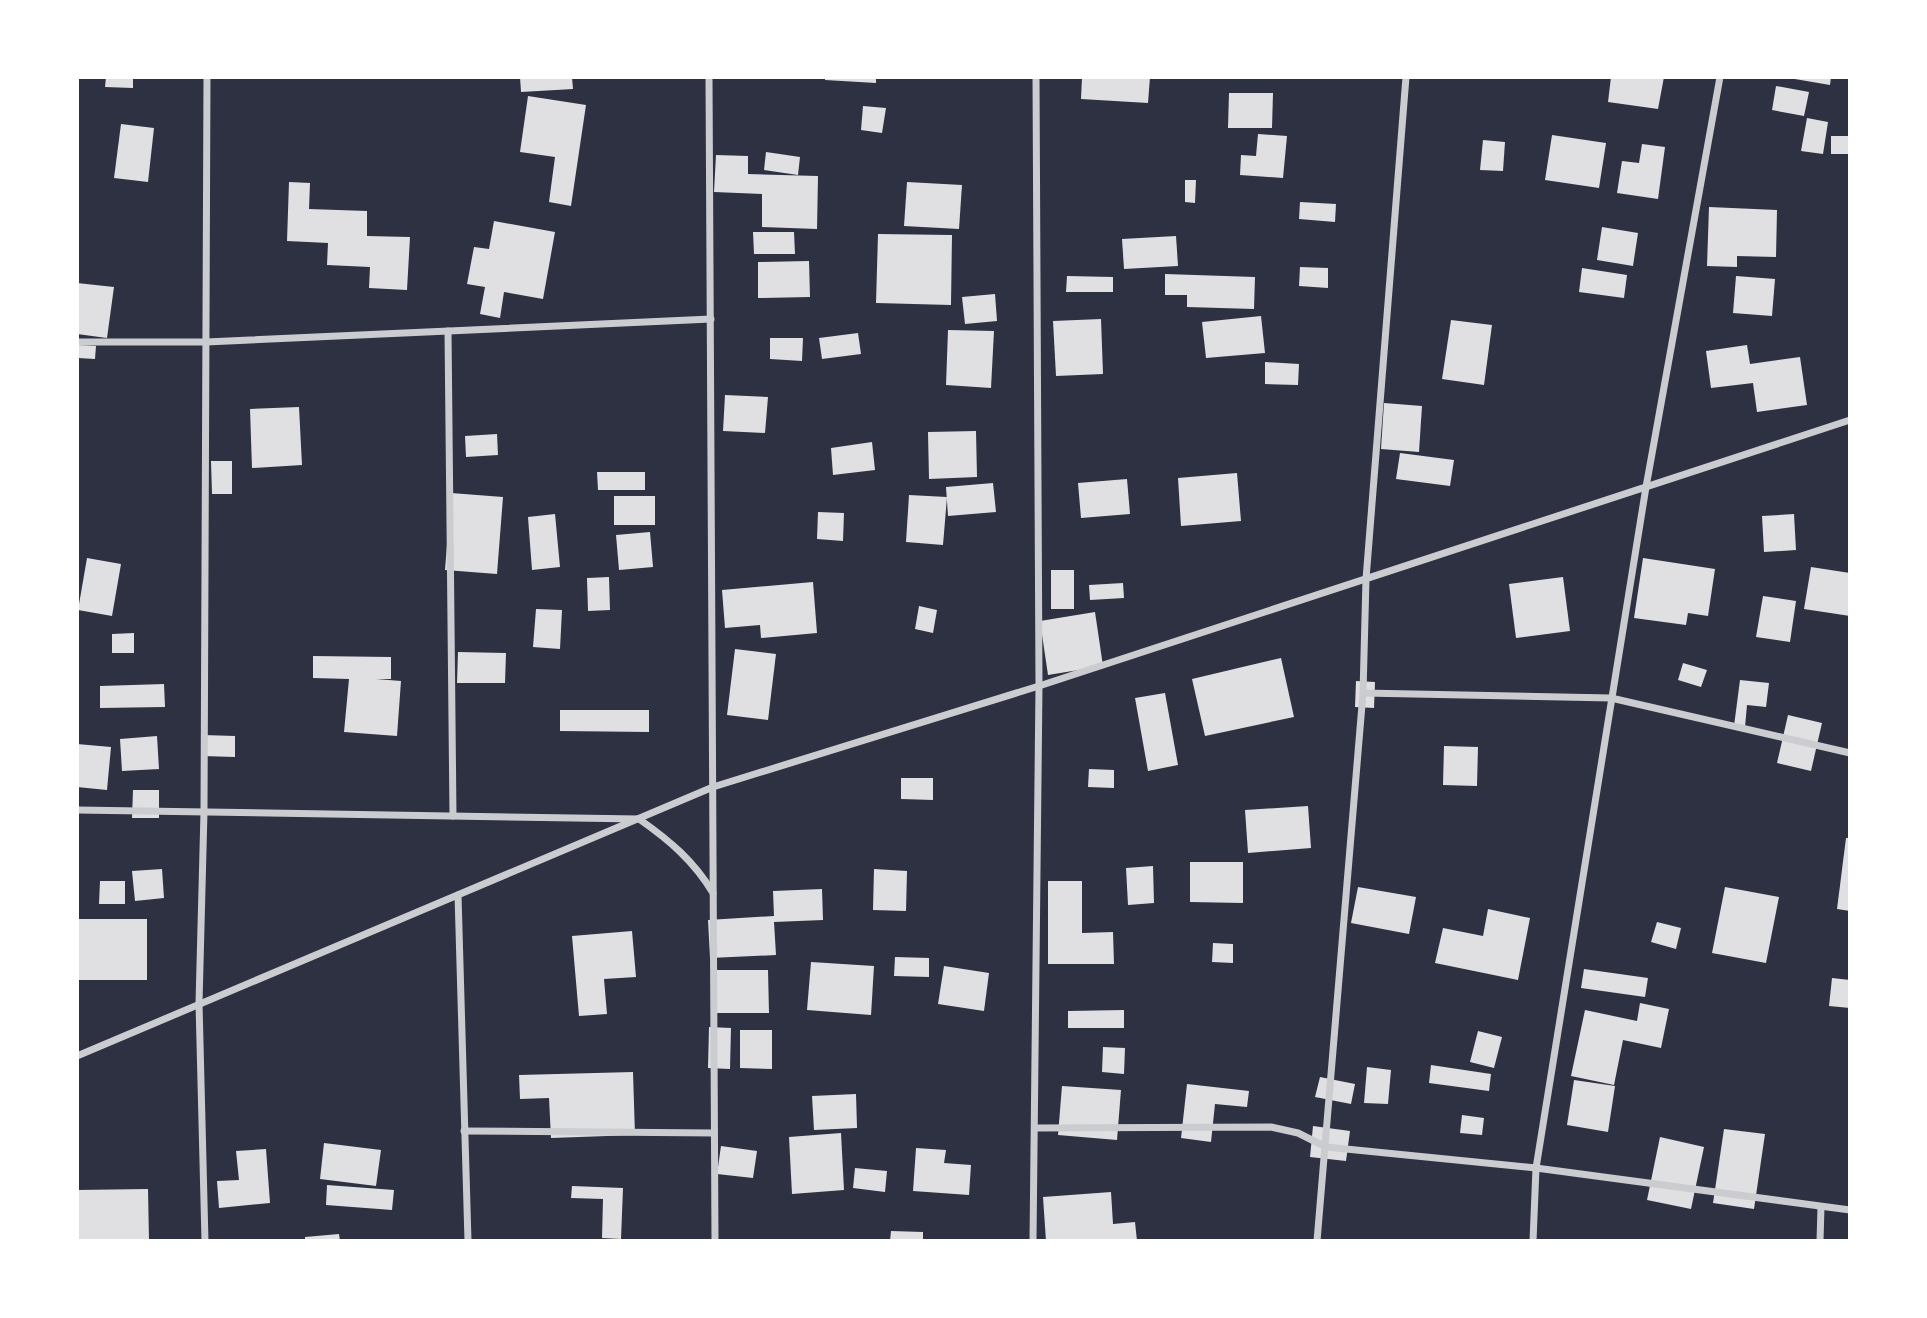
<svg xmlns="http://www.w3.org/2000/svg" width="1927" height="1318" font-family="Ubuntu,sans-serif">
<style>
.building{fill:#e0e0e3}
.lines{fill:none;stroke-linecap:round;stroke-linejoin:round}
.minor{stroke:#caccd0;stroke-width:7}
</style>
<rect width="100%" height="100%" fill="#2d3142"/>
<g class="building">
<path d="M106,77H133V88L105,87Z"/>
<path d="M520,77H572L573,89L521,92Z"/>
<path d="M825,77H876V83L825,80Z"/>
<path d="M1082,77H1150L1148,103L1081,99Z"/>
<path d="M1611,77H1664L1658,109L1608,102Z"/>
<path d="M1783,77H1831L1830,85Z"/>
<path d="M1776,86L1809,92L1804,116L1772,110Z"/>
<path d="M1229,93H1273L1272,128H1228Z"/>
<path d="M528,96L586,105L571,206L549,202L555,157L520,152Z"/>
<path d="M863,106L886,108L882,133L861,130Z"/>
<path d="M1807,118L1828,122L1823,154L1801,151Z"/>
<path d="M121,124L154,128L148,182L114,178Z"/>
<path d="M1258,134L1287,136L1283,178L1240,175L1241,155L1256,156Z"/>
<path d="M1552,135L1606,143L1599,188L1545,180Z"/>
<rect x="1831" y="136" width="19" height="18"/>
<path d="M1483,140L1505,142L1503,171L1480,170Z"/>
<path d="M1642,144L1665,147L1658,199L1617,193L1622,161L1639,163Z"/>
<path d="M766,152L800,157L798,175L764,170Z"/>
<path d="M716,155L748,156V174L818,176L817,229L762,227V194L714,192Z"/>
<path d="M1185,180H1196L1195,203L1185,202Z"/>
<path d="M289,182L310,183L309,209L367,211V236L410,237L407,290L369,288L370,267L327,265L328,243L287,241Z"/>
<path d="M907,182L962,185L959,229L904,226Z"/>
<path d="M1300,202L1336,204L1335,222L1299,219Z"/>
<path d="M1709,207L1777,210L1776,257L1737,256V267L1707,266Z"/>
<path d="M494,221L555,232L543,299L504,292L500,318L480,314L485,287L467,284L474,247L489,249Z"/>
<path d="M1602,227L1638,233L1633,266L1597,260Z"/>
<path d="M753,232H794L795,254H754Z"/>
<path d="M878,234L952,235L951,305L876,303Z"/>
<path d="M1176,236L1178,266L1124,269L1122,239Z"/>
<path d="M809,261L810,297L758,298V262Z"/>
<path d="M1300,267L1328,268V288L1299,286Z"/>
<path d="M1582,268L1627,275L1624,298L1579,292Z"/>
<path d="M1165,274L1255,277L1254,309L1187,307V295H1165Z"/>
<path d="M1067,276L1113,277V292H1066Z"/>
<path d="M1736,276L1775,279L1772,316L1733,313Z"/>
<path d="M77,283L114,287L107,338L77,334Z"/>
<path d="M995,294L997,321L965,324L962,297Z"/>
<path d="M1261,316L1265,353L1206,358L1202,322Z"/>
<path d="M1101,319L1103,374L1056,376L1053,321Z"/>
<path d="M1451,320L1492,325L1484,385L1442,379Z"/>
<path d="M948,330L994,331L991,388L946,385Z"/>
<path d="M858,333L861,354L822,359L819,338Z"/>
<path d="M770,338H803L802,361L770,359Z"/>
<path d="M79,345L96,346L95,359L78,358Z"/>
<path d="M1747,345L1750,364L1800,357L1807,405L1757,412L1753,383L1711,388L1706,351Z"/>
<path d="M1265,362L1299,364L1298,385L1265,384Z"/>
<path d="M725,395L768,397L765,433L723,431Z"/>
<path d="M1384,403L1422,406L1419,452L1381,449Z"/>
<path d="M299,407L302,465L252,468L250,409Z"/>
<path d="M976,431L977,477L929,479L928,432Z"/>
<path d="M497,434L498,455L466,457L465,436Z"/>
<path d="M872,442L875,470L833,475L831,448Z"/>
<path d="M1400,453L1454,460L1450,486L1396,479Z"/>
<path d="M211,461H232V494H212Z"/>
<path d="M597,472H645V490H598Z"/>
<path d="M1237,473L1241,521L1181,526L1178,478Z"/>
<path d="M1127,479L1130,514L1081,518L1078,483Z"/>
<path d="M993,483L996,512L948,516L946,487Z"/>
<path d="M451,493L503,497L497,574L445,570Z"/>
<path d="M909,495L947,497L943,545L906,542Z"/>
<rect x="614" y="496" width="41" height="29"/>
<path d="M818,512L844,513L843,541L817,539Z"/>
<path d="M555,514L560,567L532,570L528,517Z"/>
<path d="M1794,514L1796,550L1764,552L1762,516Z"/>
<path d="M650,532L653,567L619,570L616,535Z"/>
<path d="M87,558L121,564L112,616L78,610Z"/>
<path d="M1643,558L1715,569L1708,616L1688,613L1686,625L1634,618Z"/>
<path d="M1811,567L1850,573V616L1804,609Z"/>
<rect x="1051" y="570" width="23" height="39"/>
<path d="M609,577L610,610L588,611L587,578Z"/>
<path d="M1563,577L1570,631L1516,638L1509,584Z"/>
<path d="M813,582L817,633L761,638L760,625L725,628L722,590Z"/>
<path d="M1123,583L1124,598L1090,600L1089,585Z"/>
<path d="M1763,596L1796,601L1790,642L1756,637Z"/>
<path d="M919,606L937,610L933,633L915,629Z"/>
<path d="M536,609L562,610L560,649L533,647Z"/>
<path d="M1095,612L1103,666L1048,675L1040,621Z"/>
<path d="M134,633V653H112V634Z"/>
<path d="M735,649L776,654L768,720L727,715Z"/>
<path d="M458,652L506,653L505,683H457Z"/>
<path d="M313,656L391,657V679H376L401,681L397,736L344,732L349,679L313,678Z"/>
<path d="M1281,658L1294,717L1205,736L1192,679Z"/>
<path d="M1683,663L1707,670L1701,687L1678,680Z"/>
<path d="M1740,680L1769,683L1766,707L1747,705L1745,727L1734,726Z"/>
<path d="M1356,681L1375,682L1374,708L1355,707Z"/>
<path d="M164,684L165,707L100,708V686Z"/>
<path d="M1165,693L1178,765L1148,771L1135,698Z"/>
<path d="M560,710H649V732L560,731Z"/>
<path d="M1788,715L1822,723L1811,771L1777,763Z"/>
<path d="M203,735L235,736V757L202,756Z"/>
<path d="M157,736L159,769L122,771L120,739Z"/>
<path d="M77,744L111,747L107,790L77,787Z"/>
<path d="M1444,746L1478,747L1477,786L1443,785Z"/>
<path d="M1089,769L1114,770V788L1088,787Z"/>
<path d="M901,778H933V800L901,799Z"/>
<path d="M133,790H159V818H132Z"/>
<path d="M1308,806L1311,848L1248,853L1245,810Z"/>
<path d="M1846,838H1850V911L1837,909Z"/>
<path d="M1190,862H1243V903L1190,902Z"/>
<path d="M1153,866L1154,903L1128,905L1126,868Z"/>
<path d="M162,869L164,898L135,901L132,871Z"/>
<path d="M874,869L907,871L906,911L873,910Z"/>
<path d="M100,881H125V904H99Z"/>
<path d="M1048,881H1082V933L1113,932L1114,964H1048Z"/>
<path d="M1358,887L1416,897L1409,934L1351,923Z"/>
<path d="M1725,887L1779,897L1766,963L1712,953Z"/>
<path d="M822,889L823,920L774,922L776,955L710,958L708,920L774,916L773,891Z"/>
<path d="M1488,909L1530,918L1518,980L1435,963L1443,928L1483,936Z"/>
<rect x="77" y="919" width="70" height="61"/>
<path d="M1657,922L1681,928L1676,949L1651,942Z"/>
<path d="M632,931L636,977L604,979L607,1014L579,1016L572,936Z"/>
<path d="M1213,943L1233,944V963L1212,962Z"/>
<path d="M895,957L929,958V977L894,976Z"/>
<path d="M811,962L874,966L871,1015L807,1010Z"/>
<path d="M944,966L989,973L984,1011L938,1004Z"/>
<path d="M1584,969L1648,978L1645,997L1581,988Z"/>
<path d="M714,970H768L769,1013H715Z"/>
<path d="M1832,978L1850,980V1008L1829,1006Z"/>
<path d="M1640,1003L1669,1009L1661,1048L1623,1040L1614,1085L1571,1076L1585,1010L1637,1021Z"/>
<path d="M1124,1010V1028H1068V1011Z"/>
<path d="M709,1027L731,1028L730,1069L708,1068Z"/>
<path d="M740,1030H772V1069L740,1068Z"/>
<path d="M1478,1031L1502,1037L1494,1068L1470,1062Z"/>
<path d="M1103,1047L1125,1048L1124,1074L1102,1072Z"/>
<path d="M1431,1065L1491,1074L1489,1091L1429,1083Z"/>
<path d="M1367,1067L1391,1070L1388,1104L1364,1103Z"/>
<path d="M633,1072L635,1135L551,1138L549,1098L520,1099L519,1075Z"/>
<path d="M1320,1077L1355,1084L1351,1104L1315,1097Z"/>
<path d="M1574,1080L1615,1086L1608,1132L1567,1125Z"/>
<path d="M1187,1084L1249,1091L1247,1107L1215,1104L1211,1142L1181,1138Z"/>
<path d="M1062,1086L1121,1090L1117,1140L1058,1135Z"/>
<path d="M856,1094L857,1128L814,1130L812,1096Z"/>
<path d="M1462,1115L1484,1118L1482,1135L1460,1133Z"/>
<path d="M1313,1126L1350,1131L1346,1161L1310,1157Z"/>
<path d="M1724,1129L1765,1134L1754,1209L1713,1203Z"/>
<path d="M841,1133L844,1190L792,1194L789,1137Z"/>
<path d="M1660,1137L1704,1147L1691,1209L1647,1200Z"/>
<path d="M324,1143L381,1150L376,1186L320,1179Z"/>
<path d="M721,1146L757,1151L753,1178L717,1174Z"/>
<path d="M916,1148L946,1150L944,1163L971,1165L969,1195L913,1191Z"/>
<path d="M266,1149L270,1203L219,1208L217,1181L239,1180L236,1151Z"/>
<path d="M855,1168L887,1171L885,1192L853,1188Z"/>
<path d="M327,1185L394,1190L392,1210L326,1205Z"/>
<path d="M572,1186L623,1188L621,1239L602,1238L603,1199L571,1198Z"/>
<path d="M148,1189L149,1241H77V1190Z"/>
<path d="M1111,1192L1113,1224L1135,1222L1137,1241H1046L1043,1197Z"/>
<path d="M891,1231L923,1232V1241H890Z"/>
<path d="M339,1234L340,1241H305V1237Z"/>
</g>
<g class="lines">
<g class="minor">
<path d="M709,77L715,1241"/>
<path d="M448,331L453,816"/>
<path d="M77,342H206L711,319"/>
<path d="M1363,693L1611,698L1850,753"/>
<path d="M77,810L639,819C669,840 694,861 713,893"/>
<path d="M458,895L468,1241"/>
<path d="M77,1056L713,787L1039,686L1850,420"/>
<path d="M1035,1128L1271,1127L1298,1133L1326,1147L1536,1168L1850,1210"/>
<path d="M464,1131L714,1133"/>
<path d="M205,1241L199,1003L204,812L207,77"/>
<path d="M1033,1241L1039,686L1036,77"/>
<path d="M1317,1241L1363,693L1366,579L1406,77"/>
<path d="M1533,1241L1536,1168L1646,487L1720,77"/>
<path d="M1820,1241L1821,1207"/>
</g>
</g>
<rect width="1927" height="1318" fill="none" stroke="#ffffff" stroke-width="158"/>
</svg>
